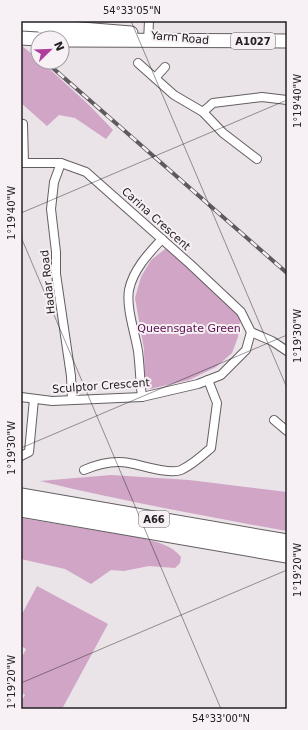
<svg xmlns="http://www.w3.org/2000/svg" width="308" height="730" font-family="'DejaVu Sans',sans-serif">
<style>
.green{fill:#d0a5c5}
.lines{fill:none;stroke-linecap:round;stroke-linejoin:round}
.street-casing{stroke:#645e63;stroke-width:10}
.primary-casing{stroke:#645e63;stroke-width:15}
.highway-casing{stroke:#645e63;stroke-width:17}
.street{stroke:#fff;stroke-width:8}
.primary{stroke:#fff;stroke-width:13}
.highway{stroke:#fff;stroke-width:15}
.rail-casing{stroke:#5e5a5d;stroke-width:4}
.rail{stroke:#f7f0f5;stroke-width:2.5;stroke-dasharray:8;stroke-linecap:butt}
.primary-bridge-casing{stroke:#645e63;stroke-width:15;stroke-linecap:butt}
.primary-bridge{stroke:#fff;stroke-width:13}
.ticks{fill:none;stroke:#232022;stroke-width:1;stroke-opacity:0.45}
.labels{text-anchor:middle;dominant-baseline:central;stroke-width:4;stroke-linejoin:round;paint-order:stroke}
.shield{fill:#f7f0f5;stroke:#635e61;stroke-width:1}
.shield-label{font-size:10px;font-weight:bold;fill:#232022}
.street-label{font-size:11px;fill:#232022;stroke:#f7f0f5}
.park-label{font-size:11px;fill:#5a114e;stroke:#f7f0f5}
.neatline{fill:none;stroke:#232022;stroke-width:1.5}
.ticks-label{font-size:10px;text-anchor:middle;fill:#232022}
</style>
<rect width="100%" height="100%" fill="#eae3e8"/>
<g class="green">
<path d="M21,45L38,59V62H41L44,64L89,105L113,130L106,139L75,118L59,115L47,126L21,103Z"/>
<path d="M169,246L241,312L238,337L232,353L216,367L189,380L150,389L145,383L144,349L135,298L141,277L151,260Z"/>
<path d="M111,475L189,480L287,492V531C204,516 122,501 40,481Z"/>
<path d="M21,518L142,538C156,542 172,545 181,557L180,563L175,568L149,566L124,571L111,570L91,584L65,569L21,559Z"/>
<path d="M37,586L108,624L62,709H21V702L25,695L21,692V659L26,649L21,646V616Z"/>
</g>
<g class="lines">
<defs>
<g id="street">
<path d="M148,41L149,21"/>
<path d="M138,63L174,95L203,112L223,133L257,159"/>
<path d="M155,78L165,67"/>
<path d="M203,112L213,103L262,97L287,100"/>
<path d="M23,124L24,163"/>
<path d="M21,163H61L86,172L190,264L241,312L251,332"/>
<path d="M61,163L54,182L51,209L56,252V274L71,376L72,400"/>
<path d="M251,332L272,341L287,351"/>
<path d="M21,397L52,401L142,397L198,384L221,375L246,350L251,332"/>
<path d="M142,397C140,382 140,366 138,351C135,333 126,308 129,290C133,270 148,254 162,239"/>
<path d="M274,420L287,431"/>
<path d="M21,456L29,452L34,399"/>
<path d="M84,470C98,464 113,460 129,463C142,465 169,475 181,470C192,465 202,456 211,448L217,403L208,380"/>
</g>
<g id="primary">
<path d="M21,25L69,28L131,33"/>
<path d="M62,40L287,41"/>
</g>
<g id="highway">
<path d="M21,496L287,542"/>
<path d="M21,509L287,555"/>
</g>
</defs>
<use href="#street" class="street-casing"/>
<use href="#primary" class="primary-casing"/>
<use href="#highway" class="highway-casing"/>
<use href="#street" class="street"/>
<use href="#primary" class="primary"/>
<use href="#highway" class="highway"/>
<defs>
<g id="rail">
<path d="M21,34L38,49"/>
<path d="M46,62L287,273"/>
</g>
</defs>
<use href="#rail" class="rail-casing"/>
<use href="#rail" class="rail"/>
<defs>
<path id="primary-bridge" d="M21,38L38,39"/>
</defs>
<use href="#primary-bridge" class="primary-bridge-casing"/>
<use href="#primary-bridge" class="primary-bridge"/>
</g>
<path class="ticks" d="M131,21L287,388M21,213L287,100M21,237L221,709M21,448L287,335M21,683L287,570"/>
<g class="labels">
<g class="shield">
<rect x="231" y="33" width="44" height="16" rx="3"/>
<rect x="139" y="511" width="30" height="16" rx="3"/>
</g>
<g class="shield-label">
<text x="253" y="41">A1027</text>
<text x="154" y="519">A66</text>
</g>
<g class="street-label">
<text transform="translate(180 38) rotate(5)">Yarm Road</text>
<text transform="translate(156 219) rotate(42)">Carina Crescent</text>
<text transform="translate(48 282) rotate(-96)">Hadar Road</text>
<text transform="translate(101 386) rotate(-4)">Sculptor Crescent</text>
</g>
<g class="park-label">
<text x="189" y="328">Queensgate Green</text>
</g>
</g>
<rect width="308" height="730" fill="none" stroke="#f7f0f5" stroke-width="44"/>
<g transform="translate(50 50) rotate(67)"><circle r="19" fill="#f7f0f5" stroke="#a29da1"/>
<path d="M0-3L7 15L0 10L-7 15Z" fill="#af3e9a"/>
<text y="-6" font-size="11" font-weight="bold" text-anchor="middle" fill="#232022">N</text>
</g>
<rect x="22" y="22" width="264" height="686" class="neatline"/>
<g class="ticks-label">
<text x="132" y="14">54°33'05"N</text>
<text transform="translate(297 101) rotate(-90)" y="4">1°19'40"W</text>
<text transform="translate(11 213) rotate(-90)" y="4">1°19'40"W</text>
<text transform="translate(297 336) rotate(-90)" y="4">1°19'30"W</text>
<text transform="translate(11 448) rotate(-90)" y="4">1°19'30"W</text>
<text transform="translate(297 570) rotate(-90)" y="4">1°19'20"W</text>
<text transform="translate(11 682) rotate(-90)" y="4">1°19'20"W</text>
<text x="221" y="722">54°33'00"N</text>
</g>
</svg>
